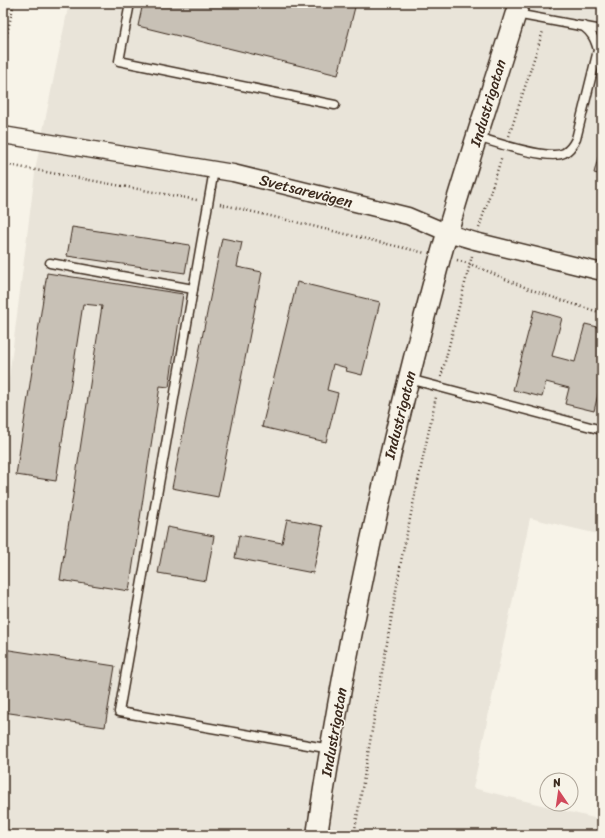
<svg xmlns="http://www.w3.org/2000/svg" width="605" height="838" font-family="Sriracha,sans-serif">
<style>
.built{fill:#e9e4d9}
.building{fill:#c8c1b6;stroke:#3b2a1e}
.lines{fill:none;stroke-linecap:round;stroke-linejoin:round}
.service-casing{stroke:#3b2a1e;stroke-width:11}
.minor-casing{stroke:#3b2a1e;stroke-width:19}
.tertiary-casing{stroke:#3b2a1e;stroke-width:23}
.path{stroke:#3b2a1e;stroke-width:2.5;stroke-dasharray:1 3;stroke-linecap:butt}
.service{stroke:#f7f3e8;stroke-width:8}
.minor{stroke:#f7f3e8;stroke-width:16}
.tertiary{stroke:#f7f3e8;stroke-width:20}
.labels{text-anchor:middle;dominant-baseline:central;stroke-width:3;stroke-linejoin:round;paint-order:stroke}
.street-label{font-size:15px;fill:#3b2a1e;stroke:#f7f3e8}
</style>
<rect width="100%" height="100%" fill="#f7f3e8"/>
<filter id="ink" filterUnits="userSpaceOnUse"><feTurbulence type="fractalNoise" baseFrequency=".025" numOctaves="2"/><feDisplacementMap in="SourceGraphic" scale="8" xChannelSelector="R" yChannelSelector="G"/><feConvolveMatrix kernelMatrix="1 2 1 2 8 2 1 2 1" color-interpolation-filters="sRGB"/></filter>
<g filter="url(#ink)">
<path class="built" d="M69,3H602V535L530,518L473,788L602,820V835H3V425L36,165Z"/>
<g class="building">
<path d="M143,3H356L338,75L138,26Z"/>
<path d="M602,142V175L594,173Z"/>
<path d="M72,227L190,245L185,273L67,256Z"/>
<path d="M222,238L242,242L237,267L262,272L218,497L172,488Z"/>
<path d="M47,273L183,294L169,387L160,386L129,591L60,580L102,306L83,304L56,481L16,475Z"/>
<path d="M297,282L380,302L362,375L346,371L347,368L333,364L327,390L338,393L326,442L262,427Z"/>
<path d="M534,310L562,318L552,356L575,362L585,324L602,328V378L594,411L565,404L569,388L546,382L542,397L513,390Z"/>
<path d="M287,519L323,526L313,573L235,558L239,535L282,543Z"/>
<path d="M167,527L214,536L206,581L158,573Z"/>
<path d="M3,649L115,666L105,727L3,712Z"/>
</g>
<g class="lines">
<defs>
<g id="service">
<path d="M130,3L119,61L335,105"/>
<path d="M516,14L602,30"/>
<path d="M477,137C494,142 549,161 564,153C570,150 573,145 576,139L598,50C595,39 592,33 583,26"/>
<path d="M214,170L119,712L331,749"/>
<path d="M50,263L193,289"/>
<path d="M409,379L602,430"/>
</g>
<path id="minor" d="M3,135L233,173L408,216L448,233L475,241L602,272"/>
<path id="tertiary" d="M317,835C345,640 389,448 440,258C464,172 493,88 519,3"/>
</defs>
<use href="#service" class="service-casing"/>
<use href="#minor" class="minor-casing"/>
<use href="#tertiary" class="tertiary-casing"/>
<g class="path">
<path d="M550,9L552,3"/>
<path d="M3,52L14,3"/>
<path d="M509,136L543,31"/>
<path d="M3,164L197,200"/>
<path d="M220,204L425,253"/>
<path d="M479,228L502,156"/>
<path d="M457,260C476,265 493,274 512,282C541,294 572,304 602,313"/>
<path d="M441,377L472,256"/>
<path d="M354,835L402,556L436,397"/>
</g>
<use href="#service" class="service"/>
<use href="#minor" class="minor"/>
<use href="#tertiary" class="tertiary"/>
</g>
</g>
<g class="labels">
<g class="street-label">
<text transform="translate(488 103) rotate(-73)">Industrigatan</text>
<text transform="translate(306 191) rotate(14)">Svetsarevägen</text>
<text transform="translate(400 415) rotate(-76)">Industrigatan</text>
<text transform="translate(334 732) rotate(-80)">Industrigatan</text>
</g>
</g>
<rect width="605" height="838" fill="none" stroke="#f7f3e8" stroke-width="16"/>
<rect x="8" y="8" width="589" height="822" fill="none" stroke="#3b2a1e" stroke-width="1.5" filter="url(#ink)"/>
<g transform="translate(559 792) rotate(347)"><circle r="19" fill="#f7f3e8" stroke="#aca397"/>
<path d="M0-3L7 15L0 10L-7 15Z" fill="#d1495b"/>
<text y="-6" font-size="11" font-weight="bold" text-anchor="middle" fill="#3b2a1e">N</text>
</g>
</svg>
